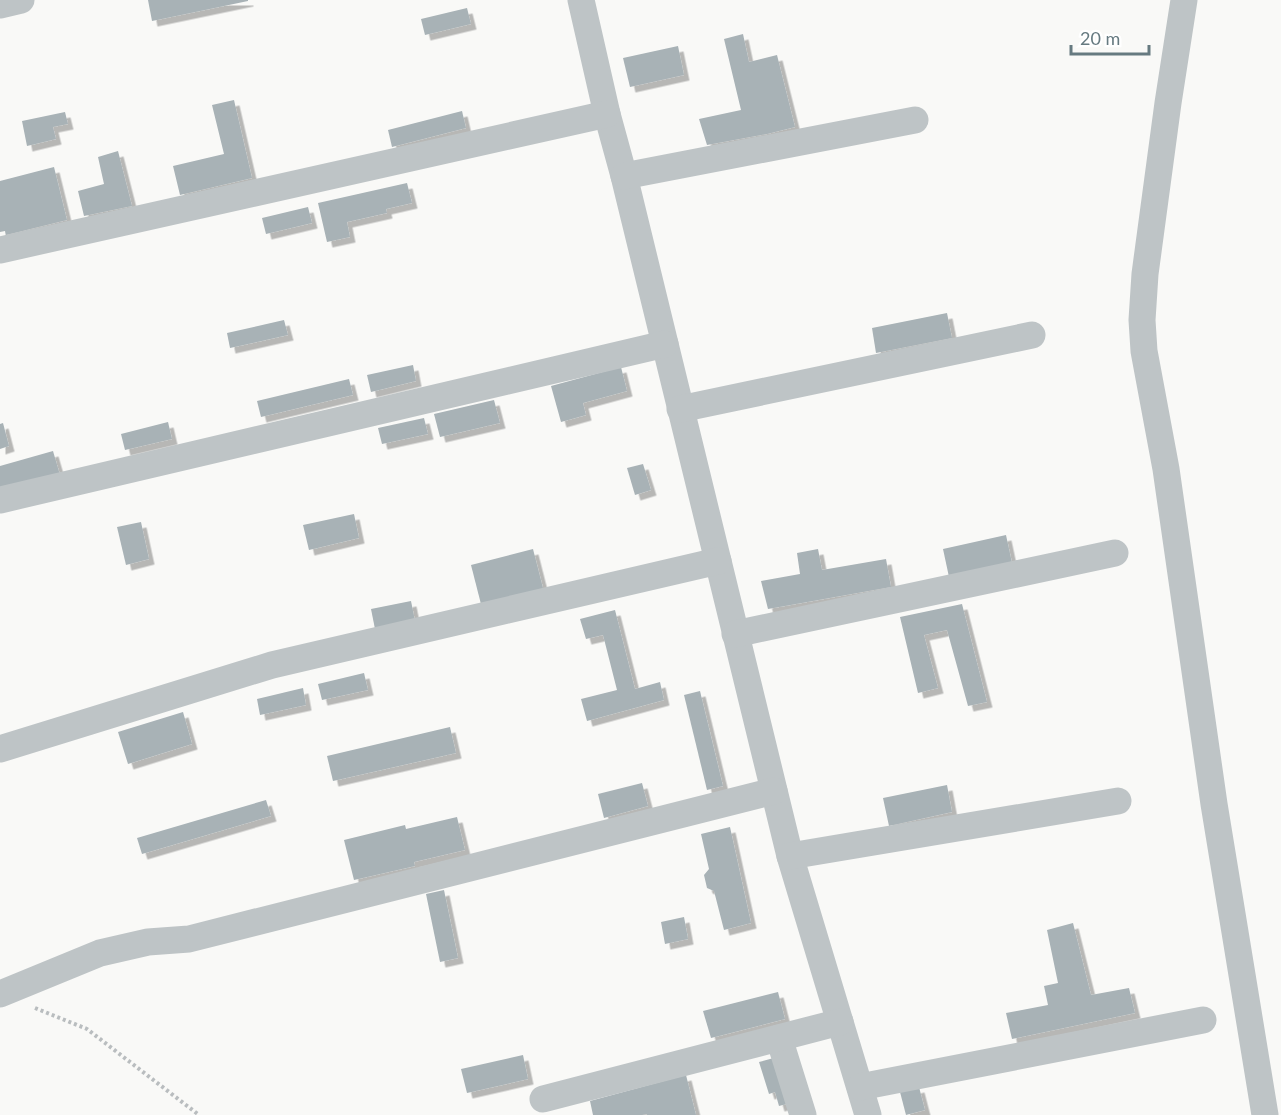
<svg xmlns="http://www.w3.org/2000/svg" width="1281" height="1115" font-family="Lato,sans-serif">
<style>
.building{fill:#a8b2b6;filter:url(#shadow)}
.lines{fill:none;stroke-linecap:round;stroke-linejoin:round}
.path{stroke:#b9bdbf;stroke-width:4;stroke-dasharray:3 3;stroke-linecap:butt}
.minor{stroke:#bec4c6;stroke-width:27}
</style>
<defs>
<filter id="shadow"><feDropShadow dx="5.5" dy="5.5" stdDeviation="0" flood-color="#0004"/></filter>
</defs>
<rect width="100%" height="100%" fill="#f9f9f7"/>
<g class="building">
<path d="M148,0H248V1L152,21Z"/>
<path d="M467,8L471,24L425,35L421,19Z"/>
<path d="M743,34L749,62L777,55L795,127L767,134L707,145L699,119L741,110L724,39Z"/>
<path d="M678,46L684,75L630,87L623,58Z"/>
<path d="M234,100L252,178L180,195L173,166L224,154L212,105Z"/>
<path d="M462,111L466,128L392,147L388,130Z"/>
<path d="M65,112L68,124L53,127L56,139L27,146L22,121Z"/>
<path d="M118,151L132,206L84,216L78,191L104,184L98,157Z"/>
<path d="M54,167L67,220L6,235L5,231L0,232V181Z"/>
<path d="M407,183L412,203L386,209L387,213L347,222L350,237L327,242L318,203Z"/>
<path d="M308,207L312,223L266,234L262,218Z"/>
<path d="M947,313L952,338L876,353L872,328Z"/>
<path d="M284,320L288,335L230,348L227,333Z"/>
<path d="M413,365L416,381L371,392L367,375Z"/>
<path d="M621,367L627,391L583,403L586,415L561,422L551,386Z"/>
<path d="M349,379L353,395L261,417L257,401Z"/>
<path d="M494,400L500,423L440,437L434,414Z"/>
<path d="M424,418L428,434L382,444L378,428Z"/>
<path d="M168,422L172,439L125,450L121,434Z"/>
<path d="M3,423L9,446L0,449V424Z"/>
<path d="M53,451L60,475L0,491V466Z"/>
<path d="M643,464L651,490L635,495L627,468Z"/>
<path d="M354,514L359,538L309,550L303,525Z"/>
<path d="M141,522L149,559L126,565L117,527Z"/>
<path d="M1006,535L1012,563L949,577L943,549Z"/>
<path d="M533,549L545,596L483,612L471,565Z"/>
<path d="M818,549L822,570L886,559L891,587L768,609L761,581L800,574L797,553Z"/>
<path d="M411,601L415,621L375,629L371,609Z"/>
<path d="M962,604L987,702L968,706L947,630L924,635L938,688L918,693L900,617Z"/>
<path d="M615,610L635,689L660,682L664,700L587,721L581,699L617,690L603,635L586,639L580,619Z"/>
<path d="M364,673L368,690L322,700L318,684Z"/>
<path d="M303,688L306,705L260,715L257,699Z"/>
<path d="M700,691L723,786L707,790L684,695Z"/>
<path d="M183,712L192,744L128,764L118,732Z"/>
<path d="M450,727L456,753L333,781L327,756Z"/>
<path d="M642,783L648,806L604,818L598,794Z"/>
<path d="M947,785L952,812L889,826L883,798Z"/>
<path d="M266,800L271,816L142,854L137,838Z"/>
<path d="M457,817L465,850L414,862L415,866L354,880L344,840L405,825L406,829Z"/>
<path d="M730,827L751,923L724,930L714,891L707,888L704,875L709,869L701,834Z"/>
<path d="M444,890L458,958L440,962L426,894Z"/>
<path d="M684,917L688,939L665,944L661,922Z"/>
<path d="M1073,923L1091,995L1129,988L1135,1013L1012,1039L1006,1013L1048,1005L1044,986L1058,983L1047,930Z"/>
<path d="M778,992L785,1019L711,1038L703,1011Z"/>
<path d="M523,1055L528,1079L467,1093L461,1069Z"/>
<path d="M781,1056L794,1102L779,1106L775,1092L769,1094L759,1062Z"/>
<path d="M686,1075L696,1115H647V1114L642,1115H593L590,1101Z"/>
<path d="M919,1087L925,1110L906,1115L900,1092Z"/>
</g>
<g class="lines">
<path class="path" d="M35,1008L87,1029L199,1115"/>
<g class="minor">
<path d="M581,0L607,114L624,176L790,856L868,1115"/>
<path d="M1184,0L1168,103L1145,274L1142,320L1144,351L1166,469L1214,804L1265,1115"/>
<path d="M0,5L21,0"/>
<path d="M624,176L915,120"/>
<path d="M0,250L607,114"/>
<path d="M680,409L1032,335"/>
<path d="M0,500L665,344"/>
<path d="M735,634L1115,553"/>
<path d="M0,749L272,665L718,561"/>
<path d="M790,856L1118,801"/>
<path d="M0,994L100,953L148,942L189,939L774,791"/>
<path d="M779,1038L803,1115"/>
<path d="M860,1087L1203,1020"/>
<path d="M543,1099L840,1022"/>
</g>
</g>
<path d="M1071 45v9h78v-9" fill="none" stroke="#667a80" stroke-width="3"/>
<text x="1080" y="45" font-size="18" fill="#667a80" stroke="#ffffff" stroke-width="4.5" paint-order="stroke">20 m</text>
</svg>
